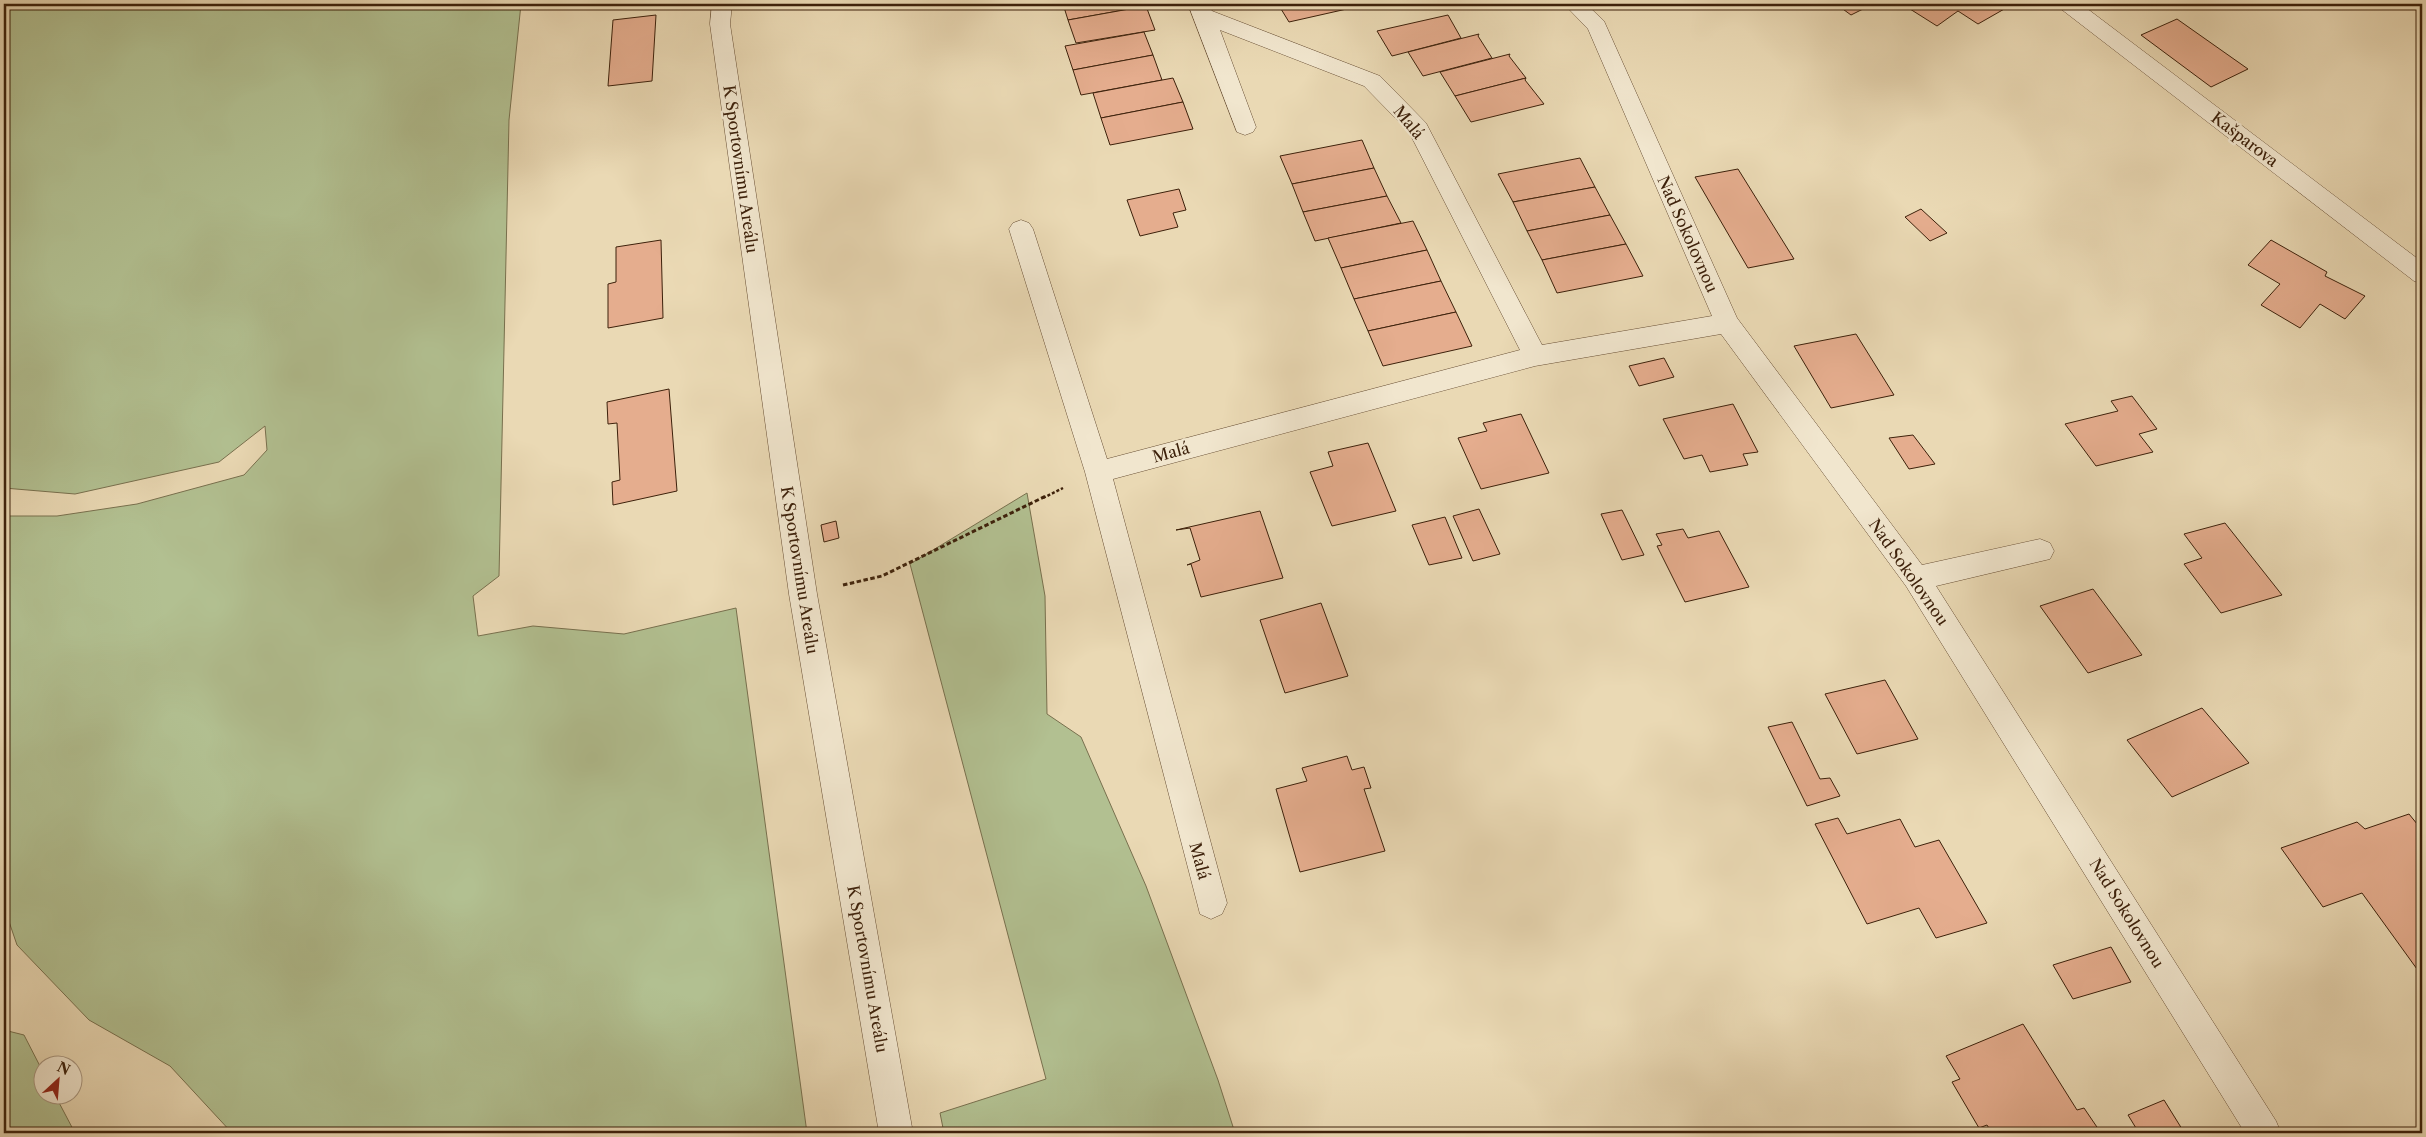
<svg xmlns="http://www.w3.org/2000/svg" width="2426" height="1137" font-family="'Libre Caslon Text',serif">
<style>
.green{fill:#b2c091;stroke:#78704e}
.building{fill:#e5ad8e;stroke:#3d210b}
.lines{fill:none;stroke-linecap:round;stroke-linejoin:round}
.minor-casing{stroke:#684f35;stroke-width:1}
.path-far1{stroke:#3d210b;stroke-width:2.5;stroke-dasharray:3 2;stroke-linecap:butt}
.path{stroke:#3d210b;stroke-width:3;stroke-dasharray:4.5 2.5;stroke-linecap:butt}
.minor{fill:#f1e6ce;fill-rule:evenodd}
.labels{text-anchor:middle;dominant-baseline:central;stroke-width:4.5;stroke-linejoin:round;paint-order:stroke}
.street-label{font-size:16px;fill:#3d210b;stroke:#f1e6ce}
</style>
<rect width="100%" height="100%" fill="#ead9b4"/>
<filter id="stains"><feTurbulence type="fractalNoise" baseFrequency=".004" numOctaves="4"/><feColorMatrix values="0 0 0 0 .2 0 0 0 0 .09 0 0 0 0 .02 0 0 0 .5 -.17"/></filter>
<radialGradient id="worn" r=".72"><stop offset=".6" stop-color="#630" stop-opacity="0"/><stop offset="1" stop-color="#630" stop-opacity=".3"/></radialGradient>
<g class="green">
<path d="M4,4H521L509,120L499,576L473,596L478,636L533,626L624,634L736,608L807,1133H232L170,1066L89,1020L17,945L4,907V516H57L137,504L244,475L267,450L265,426L219,462L75,494L4,488Z"/>
<path d="M1027,493L1045,596L1047,714L1081,737L1146,886L1218,1080L1235,1133H944L940,1113L1046,1079L910,564Z"/>
<path d="M4,1030L24,1035L42,1070V1094L55,1095L75,1133H4Z"/>
</g>
<g class="building">
<path d="M1063,4H1145L1146,6L1068,20Z"/>
<path d="M1278,4H1357L1360,6L1289,22Z"/>
<path d="M1836,4H1873L1851,15Z"/>
<path d="M1919,4H2013L1978,24L1958,11L1937,26L1910,9Z"/>
<path d="M1146,6L1155,30L1076,43L1068,20Z"/>
<path d="M656,15L652,81L608,86L613,20Z"/>
<path d="M1448,15L1461,38L1392,56L1377,31Z"/>
<path d="M2177,19L2248,69L2211,87L2141,35Z"/>
<path d="M1144,32L1153,55L1073,70L1065,46Z"/>
<path d="M1479,34L1478,36L1492,58L1423,76L1408,52Z"/>
<path d="M1510,54L1509,56L1526,78L1455,96L1440,72Z"/>
<path d="M1153,55L1162,80L1081,95L1073,70Z"/>
<path d="M1173,78L1183,102L1101,118L1093,93Z"/>
<path d="M1526,78L1525,80L1544,104L1471,122L1455,96Z"/>
<path d="M1183,102L1193,129L1110,145L1101,118Z"/>
<path d="M1362,140L1374,168L1292,184L1280,156Z"/>
<path d="M1580,158L1595,187L1513,202L1498,174Z"/>
<path d="M1374,168L1387,196L1303,212L1292,184Z"/>
<path d="M1738,169L1794,259L1748,268L1695,177Z"/>
<path d="M1595,187L1610,215L1527,231L1513,202Z"/>
<path d="M1179,189L1186,210L1173,213L1178,227L1140,236L1127,200Z"/>
<path d="M1387,196L1401,223L1315,241L1303,212Z"/>
<path d="M1921,209L1947,233L1930,241L1905,217Z"/>
<path d="M1610,215L1626,244L1542,260L1527,231Z"/>
<path d="M1413,221L1427,250L1341,268L1328,238Z"/>
<path d="M661,240L663,318L608,328V284L616,282V247Z"/>
<path d="M2271,240L2327,272L2325,276L2365,296L2345,319L2320,304L2300,328L2261,305L2280,284L2248,265Z"/>
<path d="M1626,244L1643,276L1557,293L1542,260Z"/>
<path d="M1427,250L1441,281L1354,299L1341,268Z"/>
<path d="M1441,281L1456,312L1368,331L1354,299Z"/>
<path d="M1456,312L1472,346L1383,366L1368,331Z"/>
<path d="M1856,334L1894,395L1831,408L1794,346Z"/>
<path d="M1664,358L1674,377L1639,386L1629,366Z"/>
<path d="M669,389L677,491L613,505L612,482L620,480L617,423L608,424L607,402Z"/>
<path d="M2132,396L2157,429L2139,434L2153,452L2096,466L2065,424L2118,411L2111,401Z"/>
<path d="M1733,404L1758,452L1743,454L1748,465L1710,472L1702,455L1684,459L1663,419Z"/>
<path d="M1521,414L1549,473L1481,489L1458,438L1487,431L1483,423Z"/>
<path d="M1913,435L1935,464L1909,469L1889,438Z"/>
<path d="M1368,443L1396,511L1332,526L1310,472L1333,466L1328,452Z"/>
<path d="M1479,509L1500,554L1473,561L1453,516Z"/>
<path d="M1622,510L1644,555L1622,560L1601,514Z"/>
<path d="M1260,511L1283,578L1201,597L1191,564L1187,565L1200,560L1190,528L1176,530Z"/>
<path d="M1445,517L1462,558L1429,565L1412,525Z"/>
<path d="M836,521L839,538L824,542L821,525Z"/>
<path d="M2225,523L2282,595L2221,613L2184,564L2202,558L2184,534Z"/>
<path d="M1683,529L1688,538L1719,531L1749,587L1685,602L1657,546L1662,545L1656,534Z"/>
<path d="M2093,589L2142,655L2088,673L2040,606Z"/>
<path d="M1321,603L1348,676L1285,693L1260,620Z"/>
<path d="M1885,680L1918,739L1857,754L1825,694Z"/>
<path d="M2202,708L2249,763L2172,797L2127,740Z"/>
<path d="M1792,722L1820,779L1830,778L1840,796L1807,806L1768,727Z"/>
<path d="M1347,756L1352,770L1364,767L1371,788L1364,789L1385,851L1300,872L1276,789L1307,781L1302,768Z"/>
<path d="M2409,814L2422,830V976L2362,893L2323,907L2281,848L2357,822L2365,829Z"/>
<path d="M1838,818L1847,834L1900,819L1915,847L1939,840L1987,923L1936,938L1919,908L1867,924L1815,824Z"/>
<path d="M2111,947L2131,982L2073,999L2053,965Z"/>
<path d="M2023,1024L2077,1110L2084,1108L2101,1133H1992L1987,1125L1979,1128L1952,1082L1960,1079L1946,1056Z"/>
<path d="M2164,1100L2182,1129L2168,1133H2139L2128,1115Z"/>
</g>
<g class="lines">
<defs>
<g id="minor">
<path d="M712,4H732L730,24L817,594L913,1133H879L789,594L710,24Z"/>
<path d="M1188,4H1208L1212,11L1380,76L1426,123L1542,345L1712,316L1588,29L1564,4H1586L1604,21L1737,318L1922,565L2040,539L2050,543L2054,551L2050,559L1936,586L2276,1121L2281,1133H2245L1906,586L1721,334L1535,366L1113,479L1227,903L1222,914L1211,919L1200,914L1085,472L1009,229L1013,223L1021,220L1029,223L1033,229L1107,459L1520,350L1409,132L1364,86L1220,30L1256,127L1253,132L1245,135L1237,132Z"/>
<path d="M2058,4H2081L2422,262V284L2414,281L2061,9Z"/>
</g>
</defs>
<use href="#minor" class="minor-casing"/>
<path class="path-far1" d="M1043,498L1063,488"/>
<path class="path" d="M843,585L882,576L1046,496"/>
<use href="#minor" class="minor"/>
</g>
<g class="labels">
<g class="street-label">
<text transform="translate(1409 122) rotate(51)">Malá</text>
<text transform="translate(2245 139) rotate(37)">Kašparova</text>
<text transform="translate(741 169) rotate(82)">K Sportovnímu Areálu</text>
<text transform="translate(1688 234) rotate(66)">Nad Sokolovnou</text>
<text transform="translate(1171 452) rotate(-15)">Malá</text>
<text transform="translate(800 570) rotate(81)">K Sportovnímu Areálu</text>
<text transform="translate(1909 572) rotate(55)">Nad Sokolovnou</text>
<text transform="translate(1200 861) rotate(75)">Malá</text>
<text transform="translate(2127 913) rotate(58)">Nad Sokolovnou</text>
<text transform="translate(868 969) rotate(80)">K Sportovnímu Areálu</text>
</g>
</g>
<rect width="2426" height="1137" fill="none" stroke="#ead9b4" stroke-width="20"/>
<rect x="5" y="5" width="2416" height="1127" fill="none" stroke="#3d210b" stroke-width="2.5"/>
<rect x="10" y="10" width="2406" height="1117" fill="none" stroke="#3d210b"/>
<g transform="translate(58 1080) rotate(26)"><circle r="24" fill="#f1e6ce" stroke="#a99780"/>
<path d="M0-4L9 19L0 12L-9 19Z" fill="#8f2418"/>
<text y="-8" font-size="14" font-weight="bold" text-anchor="middle" fill="#3d210b">N</text>
</g>
<rect width="100%" height="100%" filter="url(#stains)"/>
<rect width="100%" height="100%" fill="url(#worn)"/>
</svg>
